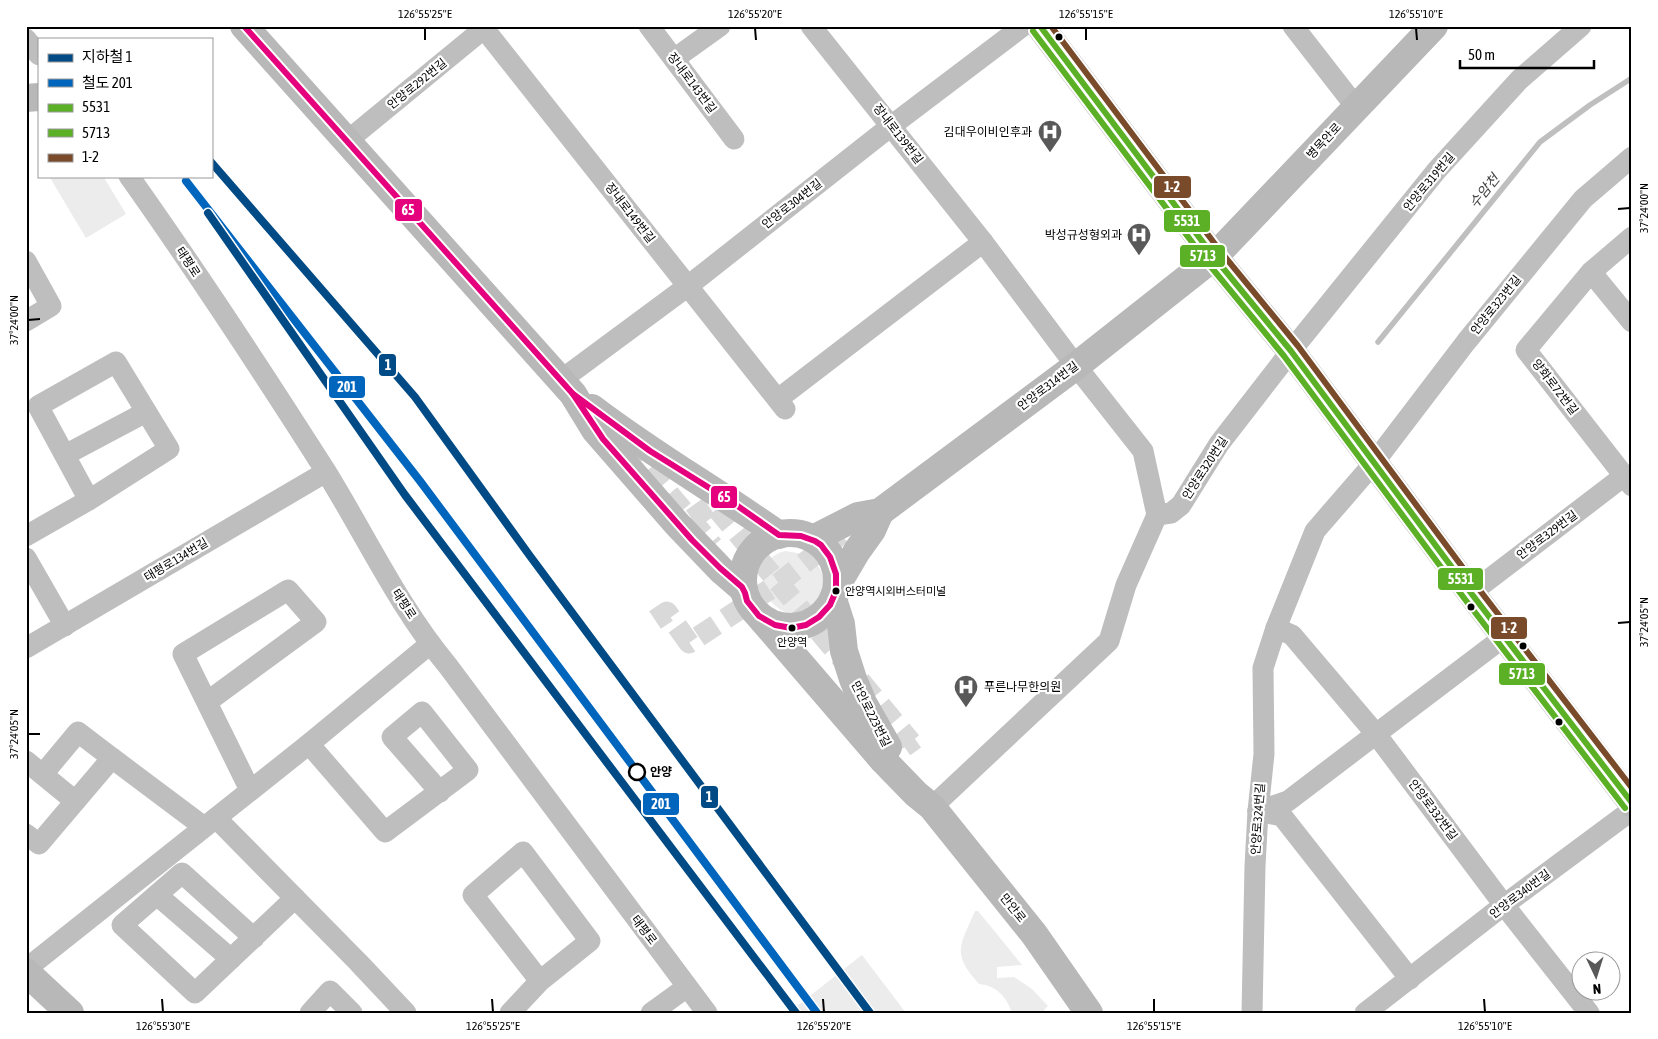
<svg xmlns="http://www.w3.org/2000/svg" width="1658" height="1039" font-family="'Asap Condensed','Noto Sans KR',sans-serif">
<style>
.green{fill:#ececec}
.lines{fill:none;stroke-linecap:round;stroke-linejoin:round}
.stream{stroke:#bfbfbf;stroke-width:5.5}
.street-tunnel{stroke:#d9d9d9;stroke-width:21;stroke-dasharray:21 11;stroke-linecap:butt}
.street{stroke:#bebebe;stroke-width:21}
.secondary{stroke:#b8b8b8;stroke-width:28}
.bus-1-casing{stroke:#fff;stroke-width:10}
.bus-2-casing{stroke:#fff;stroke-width:10}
.bus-3-casing{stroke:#fff;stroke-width:10}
.bus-4-casing{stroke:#fff;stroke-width:10}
.bus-1{stroke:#5bb025;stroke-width:6}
.bus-2{stroke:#5bb025;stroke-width:6}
.bus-3{stroke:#7a4b2a;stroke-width:6}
.bus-4{stroke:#e5007d;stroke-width:6}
.rail-1-casing{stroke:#fff;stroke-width:11}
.rail-1{stroke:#0065bd;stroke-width:8}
.metro-1-casing{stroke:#fff;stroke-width:11}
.metro-1{stroke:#004a85;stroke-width:8}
.ticks{fill:none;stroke:#000;stroke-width:2}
.bus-dot{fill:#000;stroke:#fff;stroke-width:2}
.stop-dot{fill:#fff;stroke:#000;stroke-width:2.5}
.labels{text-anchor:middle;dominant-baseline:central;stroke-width:4.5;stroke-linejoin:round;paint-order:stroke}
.bus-label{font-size:11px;fill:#000;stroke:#fff;text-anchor:start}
.street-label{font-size:12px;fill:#000;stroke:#fff}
.poi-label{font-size:12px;fill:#000;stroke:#fff;text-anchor:end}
.stop-label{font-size:12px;font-weight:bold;fill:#000;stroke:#fff;text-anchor:start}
.water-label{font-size:14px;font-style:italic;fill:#444;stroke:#fff}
.line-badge{stroke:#fff;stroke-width:2}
.badge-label{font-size:14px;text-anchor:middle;font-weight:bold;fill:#fff}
.neatline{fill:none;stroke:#000;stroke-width:2}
.ticks-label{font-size:12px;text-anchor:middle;fill:#000}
</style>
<rect width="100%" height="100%" fill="#fff"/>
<g class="green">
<path d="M49,176H103L126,214L86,238Z"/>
<path d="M785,551C792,552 800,553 807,556C824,565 831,590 818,605C805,621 781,616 769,599C757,581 762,556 785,551Z"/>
<path d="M975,911H978L1022,965L997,967V978L1014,977L1032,989L1048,1006L1044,1010L1046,1013H1012C1006,996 997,986 979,984C951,953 960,946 975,911Z"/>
<path d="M862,955L906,1013H788Z"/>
</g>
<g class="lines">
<path class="stream" d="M1378,342L1540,142L1590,105L1632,78"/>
<g class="street-tunnel">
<path d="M628,445L713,546"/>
<path d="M692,519L713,504L911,742"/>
<path d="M655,620L667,612L689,643L779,583L841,534"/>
<path d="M879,760L881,763L915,739"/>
</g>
<g class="street">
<path d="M482,26L785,409"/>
<path d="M649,26L734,139"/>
<path d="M811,26L983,242L1076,366L1143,451L1157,515"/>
<path d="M1293,26L1356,107"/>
<path d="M26,39L39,55"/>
<path d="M674,59L720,26"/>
<path d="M347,141L487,26"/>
<path d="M129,176C197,272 262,371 325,470C366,536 398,606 448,666L707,1013"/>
<path d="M1632,237L1591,272L1526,350L1632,486"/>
<path d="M26,261L51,306L26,321"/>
<path d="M1591,272L1632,322"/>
<path d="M561,380L688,286L891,126L1023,26"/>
<path d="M778,399L983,242"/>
<path d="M65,455L146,412"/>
<path d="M26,536L89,500L169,449L116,362L38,406L89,500"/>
<path d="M26,558L65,626"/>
<path d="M1471,593L1624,476H1632"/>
<path d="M1504,637L1376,734L1504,905L1589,1013"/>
<path d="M26,648L326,472"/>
<path d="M207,702L316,622L288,590L183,654L250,790"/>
<path d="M309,744L385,832L468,770L422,712L392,737L440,792"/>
<path d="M26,761L75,801"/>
<path d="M43,774L78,732L112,758"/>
<path d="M932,807L1109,641L1126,585L1157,515L1171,513L1181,505L1219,444L1291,351L1437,170L1519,80L1581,26"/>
<path d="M1258,811L1288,801L1376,734L1292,635L1276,628"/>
<path d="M1258,811L1282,816L1410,979"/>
<path d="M216,818L358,962L406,1013"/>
<path d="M26,834L39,844L112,758L204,827"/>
<path d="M157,895L231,959"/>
<path d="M254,938L182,873L122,925L195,993L295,898"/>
<path d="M26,969L309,744L430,644"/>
<path d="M310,1013L330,991L352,1013"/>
<path d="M510,1013L540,981L590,941L523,852L473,895L540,981"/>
<path d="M651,1013L687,987"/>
<path d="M1252,1013L1255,866L1258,811L1264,754L1263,668L1276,628L1315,531L1373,464L1466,342L1583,199L1632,157"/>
<path d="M1365,1013L1504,905L1632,810"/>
</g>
<g class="secondary">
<path d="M244,26L573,394L595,430L677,524L722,571L744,590"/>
<path d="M1040,26L1214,257L1291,351L1471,593L1632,803"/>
<path d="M26,98L39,97"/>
<path d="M592,408C652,454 717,491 779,535"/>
<circle cx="790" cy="580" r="47"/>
<path d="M813,539L858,516L880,512L1076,366L1214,257L1434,26"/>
<path d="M837,585L857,551L872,530L880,512"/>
<path d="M833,599L841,624L844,651L853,679L863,703L888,747"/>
<path d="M760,617L883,760L916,794L932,807L1034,934L1089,1013"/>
<path d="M26,972L70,1013"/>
</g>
<defs>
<path id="bus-1" d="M1040,26L1214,257L1291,351L1471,593L1632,803"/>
<path id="bus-2" d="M1033,31L1207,262L1284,356L1464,598L1625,808"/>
<path id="bus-3" d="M1051,26L1221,252L1298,346L1478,588L1632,788"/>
<g id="bus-4">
<path d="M244,26L573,394"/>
<path d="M573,394L650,451L732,502L779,535L801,536L815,541L821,545L830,557L836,574V591L830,605L819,617L806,625L791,628L775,625L759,616L747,601L745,593L742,587L720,568L692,540L603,439Z"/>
</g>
</defs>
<use href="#bus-1" class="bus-1-casing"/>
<use href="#bus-2" class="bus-2-casing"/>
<use href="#bus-3" class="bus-3-casing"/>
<use href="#bus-4" class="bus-4-casing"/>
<use href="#bus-1" class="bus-1"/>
<use href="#bus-2" class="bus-2"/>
<use href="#bus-3" class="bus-3"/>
<use href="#bus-4" class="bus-4"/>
<defs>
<path id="rail-1" d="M186,181L420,481L817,1013"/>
</defs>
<use href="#rail-1" class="rail-1-casing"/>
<use href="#rail-1" class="rail-1"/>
<defs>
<g id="metro-1">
<path d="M211,162L415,397L530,556L870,1013"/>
<path d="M208,213L405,495L796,1013"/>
</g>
</defs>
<use href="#metro-1" class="metro-1-casing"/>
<use href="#metro-1" class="metro-1"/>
</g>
<path class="ticks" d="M425,28V40M755,28L756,40M1086,28V40M1416,28L1417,40M1618,209L1630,208M28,320L40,319M1618,623L1630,622M28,734H40M162,999L163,1012M492,999L493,1012M823,999L824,1012M1154,999V1012M1484,999L1485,1012"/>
<defs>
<symbol id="hospital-pin" viewBox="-11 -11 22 30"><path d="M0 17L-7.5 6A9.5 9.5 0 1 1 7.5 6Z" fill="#595959" stroke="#fff"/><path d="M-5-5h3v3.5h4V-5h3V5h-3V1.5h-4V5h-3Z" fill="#fff"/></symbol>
</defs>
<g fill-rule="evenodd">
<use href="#hospital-pin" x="1036" y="118" width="28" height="38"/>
<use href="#hospital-pin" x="1125" y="221" width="28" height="38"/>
<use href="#hospital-pin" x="952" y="673" width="28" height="38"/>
</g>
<g class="bus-dot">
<circle cx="1059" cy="37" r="4.5"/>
<circle cx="836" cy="591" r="4.5"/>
<circle cx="1471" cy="607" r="4.5"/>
<circle cx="792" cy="628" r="4.5"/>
<circle cx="1523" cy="646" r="4.5"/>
<circle cx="1559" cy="722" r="4.5"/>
</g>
<circle class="stop-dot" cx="637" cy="772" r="8"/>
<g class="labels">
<g class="bus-label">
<text x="845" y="591">안양역시외버스터미널</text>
<text x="792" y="642" text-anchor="middle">안양역</text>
</g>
<g class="street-label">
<text transform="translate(692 83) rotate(53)">장내로143번길</text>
<text transform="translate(417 84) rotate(-39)">안양로292번길</text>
<text transform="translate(898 134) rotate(52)">장내로139번길</text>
<text transform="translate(1324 141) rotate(-47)">병목안로</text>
<text transform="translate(1429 182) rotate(-50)">안양로319번길</text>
<text transform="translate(792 204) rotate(-38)">안양로304번길</text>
<text transform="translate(630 213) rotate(52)">장내로149번길</text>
<text transform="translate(188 262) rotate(57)">태평로</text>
<text transform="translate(1496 305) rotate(-51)">안양로323번길</text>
<text transform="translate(1048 386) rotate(-37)">안양로314번길</text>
<text transform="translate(1555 387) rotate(52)">양화로72번길</text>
<text transform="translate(1205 468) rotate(-57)">안양로320번길</text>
<text transform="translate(1547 535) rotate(-37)">안양로329번길</text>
<text transform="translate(176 560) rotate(-31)">태평로134번길</text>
<text transform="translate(404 604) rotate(57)">태평로</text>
<text transform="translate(871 714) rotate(63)">만안로223번길</text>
<text transform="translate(1433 810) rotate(53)">안양로332번길</text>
<text transform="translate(1258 819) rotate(-86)">안양로324번길</text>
<text transform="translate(1520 894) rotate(-37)">안양로340번길</text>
<text transform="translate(1013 908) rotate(51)">만안로</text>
<text transform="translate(644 930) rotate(53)">태평로</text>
</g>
<g class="poi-label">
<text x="1032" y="132">김대우이비인후과</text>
<text x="1122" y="235">박성규성형외과</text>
<text x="984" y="687" text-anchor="start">푸른나무한의원</text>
</g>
<g class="stop-label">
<text x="650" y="772">안양</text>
</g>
<g class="water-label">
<text transform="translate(1484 191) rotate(-51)">수암천</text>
</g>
</g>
<g class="line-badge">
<rect x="1153" y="175" width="39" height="24" rx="5" fill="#7a4b2a"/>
<rect x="394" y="198" width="29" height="24" rx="5" fill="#e5007d"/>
<rect x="1163" y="209" width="48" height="24" rx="5" fill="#5bb025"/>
<rect x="1179" y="244" width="47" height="24" rx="5" fill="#5bb025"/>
<rect x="378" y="353" width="19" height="24" rx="5" fill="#004a85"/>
<rect x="328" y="375" width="38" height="24" rx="5" fill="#0065bd"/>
<rect x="710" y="485" width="28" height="24" rx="5" fill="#e5007d"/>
<rect x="1437" y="567" width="47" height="24" rx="5" fill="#5bb025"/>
<rect x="1490" y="616" width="38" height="24" rx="5" fill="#7a4b2a"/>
<rect x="1498" y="662" width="48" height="24" rx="5" fill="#5bb025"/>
<rect x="700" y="785" width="19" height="24" rx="5" fill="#004a85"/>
<rect x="642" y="792" width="38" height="24" rx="5" fill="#0065bd"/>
</g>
<g class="badge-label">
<text x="1172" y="192">1-2</text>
<text x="408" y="215">65</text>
<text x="1187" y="226">5531</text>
<text x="1203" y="261">5713</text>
<text x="388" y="370">1</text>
<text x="347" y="392">201</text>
<text x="724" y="502">65</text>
<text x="1461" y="584">5531</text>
<text x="1509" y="633">1-2</text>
<text x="1522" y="679">5713</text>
<text x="709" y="802">1</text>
<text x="661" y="809">201</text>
</g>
<rect width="1658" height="1039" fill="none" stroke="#ffffff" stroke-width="55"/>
<rect x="38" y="38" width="175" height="140" fill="#ffffff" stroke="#999999"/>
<rect x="48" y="54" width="25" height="8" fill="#004a85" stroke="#999999"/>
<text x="82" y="62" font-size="15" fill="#000000">지하철 1</text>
<rect x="48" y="79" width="25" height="8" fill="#0065bd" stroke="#999999"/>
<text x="82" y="88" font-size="15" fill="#000000">철도 201</text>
<rect x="48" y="104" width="25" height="8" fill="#5bb025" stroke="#999999"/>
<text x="82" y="112" font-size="15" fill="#000000">5531</text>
<rect x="48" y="129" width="25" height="8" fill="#5bb025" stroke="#999999"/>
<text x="82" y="138" font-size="15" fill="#000000">5713</text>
<rect x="48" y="154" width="25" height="8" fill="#7a4b2a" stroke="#999999"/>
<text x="82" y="162" font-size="15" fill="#000000">1-2</text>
<g transform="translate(1596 976) rotate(176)"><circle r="24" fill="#ffffff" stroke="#999999"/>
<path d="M0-4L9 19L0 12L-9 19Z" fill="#595959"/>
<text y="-8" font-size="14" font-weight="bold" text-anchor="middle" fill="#000000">N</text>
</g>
<path d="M1460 60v8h134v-8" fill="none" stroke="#000000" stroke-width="2.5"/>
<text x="1468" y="60" font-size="15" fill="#000000" stroke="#ffffff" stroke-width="4" paint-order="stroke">50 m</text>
<rect x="28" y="28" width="1602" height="984" class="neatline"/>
<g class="ticks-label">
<text x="425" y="18">126°55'25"E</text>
<text x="755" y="18">126°55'20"E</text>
<text x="1086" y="18">126°55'15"E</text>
<text x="1416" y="18">126°55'10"E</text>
<text transform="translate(1644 208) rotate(-90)" y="4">37°24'00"N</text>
<text transform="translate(14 320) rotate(-90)" y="4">37°24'00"N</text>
<text transform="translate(1644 622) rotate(-90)" y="4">37°24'05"N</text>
<text transform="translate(14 734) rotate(-90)" y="4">37°24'05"N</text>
<text x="163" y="1030">126°55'30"E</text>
<text x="493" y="1030">126°55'25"E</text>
<text x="824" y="1030">126°55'20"E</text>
<text x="1154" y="1030">126°55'15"E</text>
<text x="1485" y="1030">126°55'10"E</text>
</g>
</svg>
